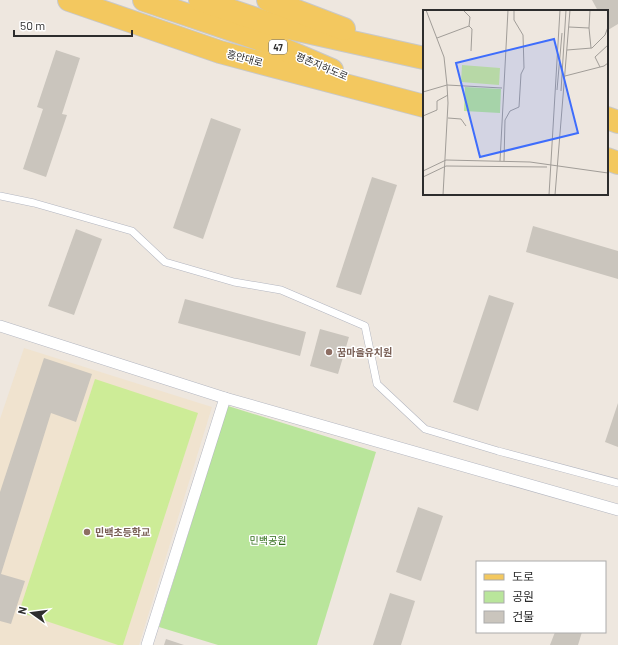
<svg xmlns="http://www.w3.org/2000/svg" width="618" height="645" font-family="Barlow,'Noto Sans KR',sans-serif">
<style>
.education{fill:#f0e3cf}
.green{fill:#b9e59b}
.pitch{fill:#cdec97}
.building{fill:#cac5bd}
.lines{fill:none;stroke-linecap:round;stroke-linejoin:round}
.service-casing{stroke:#b3b6c0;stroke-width:8}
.pedestrian-casing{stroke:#b3b6c0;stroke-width:12}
.primary-casing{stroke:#c8c8c8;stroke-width:24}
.service{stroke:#fff;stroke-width:7}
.pedestrian{stroke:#fff;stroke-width:11}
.primary{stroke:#f3c85f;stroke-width:22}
.education-dot{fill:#8d6e63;stroke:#fff;stroke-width:1.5}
.labels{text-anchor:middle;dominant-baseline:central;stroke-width:3;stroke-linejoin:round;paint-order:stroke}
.shield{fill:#fff;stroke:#6c6c6c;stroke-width:1}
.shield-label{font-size:9px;font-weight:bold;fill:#2d2d2d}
.street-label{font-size:10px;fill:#2d2d2d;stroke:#fff}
.education-label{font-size:10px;font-weight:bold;fill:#785e54;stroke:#fff;text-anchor:start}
.park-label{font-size:10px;fill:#306c1a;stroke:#fff}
.inset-road{fill:none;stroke:#a19d98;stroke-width:1}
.view{fill:#3e6dfc;fill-opacity:0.15;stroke:#3e6dfc;stroke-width:2}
.inset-edge{fill:none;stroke:#2d2d2d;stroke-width:2}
</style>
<rect width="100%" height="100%" fill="#eee7df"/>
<path class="education" d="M24,348L212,407L139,645H0V419Z"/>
<path class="green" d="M228,406L376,452L317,645H218L159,627Z"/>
<path class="pitch" d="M95,379L198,413L123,645H118L19,612Z"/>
<g class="building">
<path d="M592,0H618V24L608,30L607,11H598Z"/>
<path d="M56,50L80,58L62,114L67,115L46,177L23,169L43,109L37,107Z"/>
<path d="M211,118L241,129L203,239L173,228Z"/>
<path d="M372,177L397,185L361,295L336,287Z"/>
<path d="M533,226L618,251V279L526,252Z"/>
<path d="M76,229L102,239L74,315L48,306Z"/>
<path d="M489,295L514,303L478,411L453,402Z"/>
<path d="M185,299L306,332L300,356L178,323Z"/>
<path d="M320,329L349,337L338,374L310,366Z"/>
<path d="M44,358L92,374L76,422L51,413L1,574L25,581L11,624L0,621V492Z"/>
<path d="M618,403V447L605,442Z"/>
<path d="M418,507L443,516L421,581L396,572Z"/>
<path d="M390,593L415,601L401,645H373Z"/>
<path d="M555,632H582L578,645H550Z"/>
<path d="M166,639L184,645H164Z"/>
</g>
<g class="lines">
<defs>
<path id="service" d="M0,196L34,203L132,231L165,262L234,282L281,290L365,326L377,384L425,429L498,451L618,483"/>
<g id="pedestrian">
<path d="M0,326L225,398L618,510"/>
<path d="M147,645L225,398"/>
</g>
<g id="primary">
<path d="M69,0L220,52L424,106"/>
<path d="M144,0L267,42L332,70"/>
<path d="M200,0L271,24L424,58"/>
<path d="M268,0L344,29"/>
<path d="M607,118L618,122"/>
<path d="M607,159L618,163"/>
</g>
</defs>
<use href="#service" class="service-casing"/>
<use href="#pedestrian" class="pedestrian-casing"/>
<use href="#primary" class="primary-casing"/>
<use href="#service" class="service"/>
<use href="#pedestrian" class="pedestrian"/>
<use href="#primary" class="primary"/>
</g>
<g class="education-dot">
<circle cx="329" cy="352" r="4"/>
<circle cx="87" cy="532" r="4"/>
</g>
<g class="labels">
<rect class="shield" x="269" y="40" width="18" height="14" rx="3"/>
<g class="shield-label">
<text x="278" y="47">47</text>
</g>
<g class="street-label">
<text transform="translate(245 58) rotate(15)">흥안대로</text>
<text transform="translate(322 66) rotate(23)">평촌지하도로</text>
</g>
<g class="education-label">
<text x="337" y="352">꿈마을유치원</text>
<text x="95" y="532">민백초등학교</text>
</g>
<g class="park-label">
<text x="268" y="540">민백공원</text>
</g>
</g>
<g transform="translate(423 10)">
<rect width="185" height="185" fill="#eee7df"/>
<path d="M42,77L78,79L77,103L41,101Z" fill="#b9e59b"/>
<path d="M39,55L77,58L76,75L38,72Z" fill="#cdec97"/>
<path class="inset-road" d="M3,0L21,47L24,75L25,93L20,185M40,0L47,7L46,16L49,19L48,41M146,17L166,18L167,0M166,18L168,38M14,28L46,16M144,40L169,38L182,25L185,17M177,57L172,47L185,35M142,66L181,56L185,53M134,80L139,23M138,81L143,0M0,82L24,75L79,78M0,106L14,100V91L25,85M25,108L38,109L43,116M77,151L85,0M81,151L82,110L87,101L96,97L98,64L101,58L100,25L91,10V0M0,161L23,150L107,152L185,163M0,167L23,156L124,157M126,185L137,0M132,185L147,0"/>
<path class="view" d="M131,29L155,123L57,147L33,53Z"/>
<rect width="185" height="185" class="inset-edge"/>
</g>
<rect x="476" y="561" width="130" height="72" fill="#ffffff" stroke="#ababab"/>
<rect x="484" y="574" width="20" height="6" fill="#f3c85f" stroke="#ababab"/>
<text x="512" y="581" font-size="12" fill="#2d2d2d">도로</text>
<rect x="484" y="591" width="20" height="12" fill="#b9e59b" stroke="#ababab"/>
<text x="512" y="601" font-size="12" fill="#2d2d2d">공원</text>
<rect x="484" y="611" width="20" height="12" fill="#cac5bd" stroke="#ababab"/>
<text x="512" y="621" font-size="12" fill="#2d2d2d">건물</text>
<g transform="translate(32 613) rotate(284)" stroke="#ffffff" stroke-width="3" paint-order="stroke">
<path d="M0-3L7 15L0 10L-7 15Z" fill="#2d2d2d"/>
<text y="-6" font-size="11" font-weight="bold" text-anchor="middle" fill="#2d2d2d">N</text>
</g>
<path d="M14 30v6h118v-6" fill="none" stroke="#2d2d2d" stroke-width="2"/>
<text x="20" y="30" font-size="12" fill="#2d2d2d" stroke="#ffffff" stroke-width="3" paint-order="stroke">50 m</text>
</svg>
